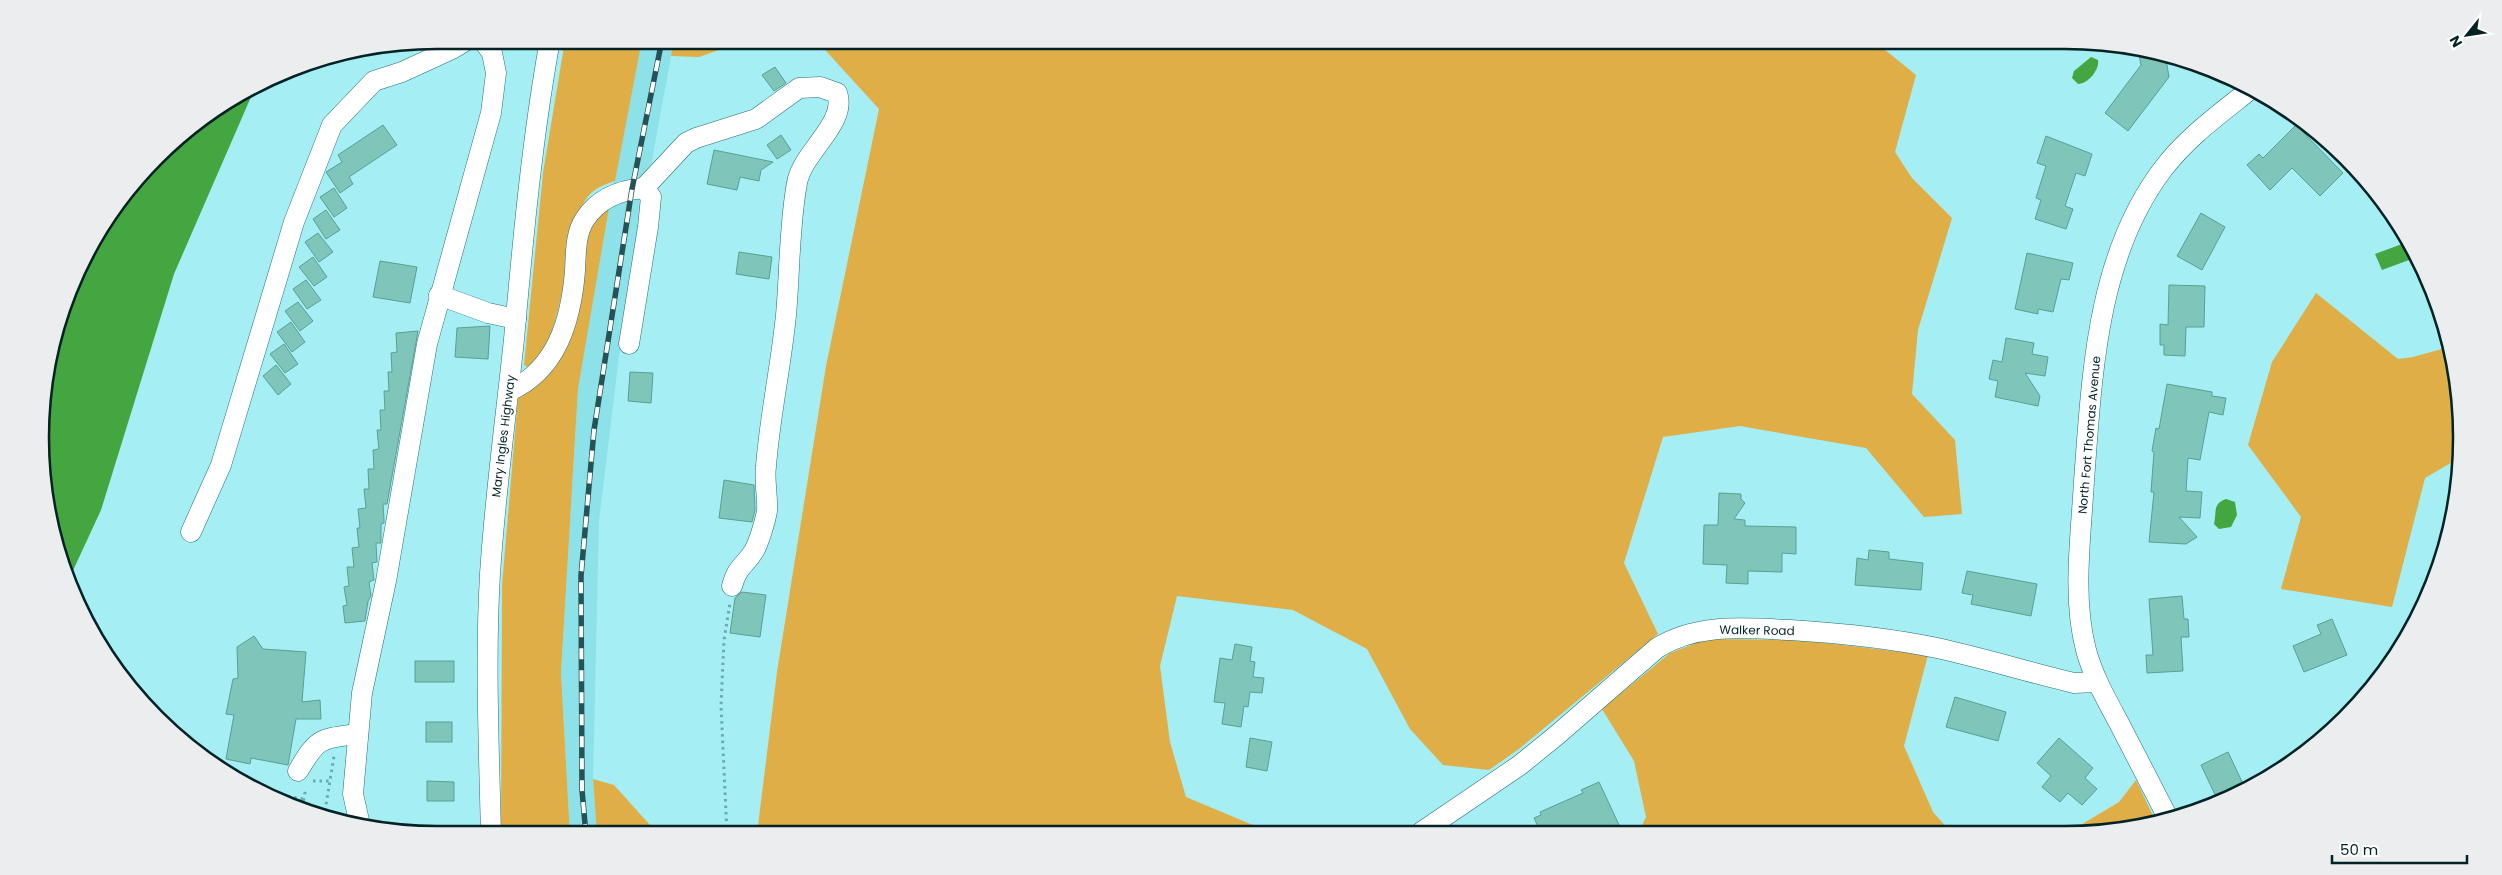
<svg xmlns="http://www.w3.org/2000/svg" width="2502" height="875" font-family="Poppins,sans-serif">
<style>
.built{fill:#8de2e9}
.green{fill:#e0ae47}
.water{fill:#44a640}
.building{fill:#7fc5b9;stroke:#599f94}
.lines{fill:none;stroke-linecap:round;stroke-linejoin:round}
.minor-casing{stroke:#236f76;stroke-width:21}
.path{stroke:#6da9ae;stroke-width:3;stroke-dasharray:2.5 4;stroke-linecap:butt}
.minor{stroke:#fff;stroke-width:20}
.rail-casing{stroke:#275154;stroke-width:5.5}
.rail{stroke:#fff;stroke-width:4;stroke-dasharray:11;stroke-linecap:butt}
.labels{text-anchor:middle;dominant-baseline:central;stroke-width:4.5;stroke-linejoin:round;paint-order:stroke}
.street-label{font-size:12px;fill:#032325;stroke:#fff}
.rim{fill:none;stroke:#032325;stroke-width:2.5}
</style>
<rect width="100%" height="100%" fill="#a4eef4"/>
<path class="built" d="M642,40H674L625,307L599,521L593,779L597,835H570L561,673L578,388L609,208Z"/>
<g class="green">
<path d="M565,40H642L615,181C606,184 598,187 591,193C580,204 577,221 574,235C566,266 556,353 530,368L524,365L543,173Z"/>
<path d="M674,40H747L699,57L671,56Z"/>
<path d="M816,40H1861L1884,49L1916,75L1895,152L1912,178L1952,218L1918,330L1912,394L1955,440L1962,514L1924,517L1866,448L1740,426L1663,437L1624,563L1658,634L1519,749L1489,770L1443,765L1410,729L1367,649L1293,610L1177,596L1160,666L1170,742L1186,797L1272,833L757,834L777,672L826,366L879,109Z"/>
<path d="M609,208L578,389L561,673L570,835H501L502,585L518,398L561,358L575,312L583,243L595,220Z"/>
<path d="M2316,293L2398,359L2413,357L2449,347L2459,385L2461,457L2425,478L2392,607L2281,589L2301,517L2248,445L2272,362Z"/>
<path d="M1707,639L1800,640L1928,655L1904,746L1933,812L1951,832L1638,833L1646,817L1634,761L1602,709L1670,653Z"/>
<path d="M593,779L614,785L659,835H597Z"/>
<path d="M2136,780L2155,820L2117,832H2069L2119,802Z"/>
</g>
<g class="water">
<path d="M2091,57L2098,60C2100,69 2088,84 2078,84L2072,78L2074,71Z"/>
<path d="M254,90L174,274L101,510L70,577L53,540L41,464L43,386L81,261L122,196L175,139Z"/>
<path d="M2410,241L2417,257L2382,270L2375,254Z"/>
<path d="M2226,499L2235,502L2237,515L2231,527L2219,529L2214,524C2217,512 2212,504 2226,499Z"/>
</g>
<g class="building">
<path d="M2138,50L2165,53L2169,77L2128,131L2105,113L2141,65Z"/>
<path d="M775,67L786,83L774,91L762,75Z"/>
<path d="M383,125L397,145L349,177L353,184L340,193L326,172L342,162L338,155Z"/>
<path d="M2296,125L2343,173L2320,196L2292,168L2270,190L2247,165L2259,154L2263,158Z"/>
<path d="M781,135L791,150L777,159L767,145Z"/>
<path d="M2046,136L2092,154L2085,176L2076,173L2065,206L2073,209L2066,229L2035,219L2041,200L2036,198L2046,166L2037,163Z"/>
<path d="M714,150L773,162L761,170L759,181L740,177L737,190L707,184Z"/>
<path d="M334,188L347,208L334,217L320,197Z"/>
<path d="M326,210L340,230L326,239L313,219Z"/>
<path d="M2201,213L2225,227L2202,270L2177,256Z"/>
<path d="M318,233L333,252L319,262L305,242Z"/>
<path d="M739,252L772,257L769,279L736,274Z"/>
<path d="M2027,253L2073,263L2069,280L2061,279L2053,312L2038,309V314L2015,309Z"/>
<path d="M313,257L327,277L314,286L299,267Z"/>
<path d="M380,261L417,267L410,303L373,297Z"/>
<path d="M306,280L321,300L307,309L293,289Z"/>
<path d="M2169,285L2205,286L2204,327H2186L2185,356L2164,355V345H2160V324L2168,325Z"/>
<path d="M298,302L313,321L300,331L285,311Z"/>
<path d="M291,322L305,342L292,352L277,332Z"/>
<path d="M490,326L488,359L455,357L457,328Z"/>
<path d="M418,331L387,504H383L384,520V523L381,524V543H376L377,562L372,563L374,580L369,582L371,596L368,601L365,621L345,623L343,606L347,605L344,587L349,586L347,567H354L352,548L359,547L357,528H360L358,509L366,508L364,489H369L368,469H374L373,450L379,449L377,430H381L380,410H385L384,391H389L388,372H392L391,353L397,352L396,333Z"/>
<path d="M2006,338L2034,343L2032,354L2048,357L2045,376L2025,373L2040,396L2038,406L1995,397L1998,381L1989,379L1993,360L2002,362Z"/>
<path d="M284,344L298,364L285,373L270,354Z"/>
<path d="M276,365L291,384L278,395L263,376Z"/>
<path d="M630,372L653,373L651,403L628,401Z"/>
<path d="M2167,384L2212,392V396L2226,398L2223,415L2209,412L2200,460L2188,458L2186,491L2202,492L2200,518L2179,517L2197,537L2186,544L2149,542L2154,492H2151L2154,452L2152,451L2156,428L2159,429Z"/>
<path d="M724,480L754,485L755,510L752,522L719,518Z"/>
<path d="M1719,493L1741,494V499L1745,503L1734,519L1745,520V526L1796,527V554L1782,553V572L1748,571V584L1726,583L1727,565L1703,564L1704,525H1718Z"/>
<path d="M1869,550L1889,552V559L1923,563L1921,590L1855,585L1857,558L1868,560Z"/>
<path d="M1967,571L2037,584L2031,616L1971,604L1973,595L1962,593Z"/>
<path d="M742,592L766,595L760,637L730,633L735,598Z"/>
<path d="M2182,596L2184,619H2188L2189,637H2181L2183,671L2147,673L2146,655H2153L2149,599Z"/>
<path d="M2332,619L2347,655L2304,672L2293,646L2321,634L2317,625Z"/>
<path d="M254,636L263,649L306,652L302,702L320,700L321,719H296L288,765L251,758L250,764L226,759L234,715L226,714L233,679L238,678L237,647Z"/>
<path d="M1235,644L1252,647L1250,661L1255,662L1253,677L1264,678L1262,693L1250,692L1248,707L1244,706L1241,727L1222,724L1225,703L1214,702L1220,658L1232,660Z"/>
<rect x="415" y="661" width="39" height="21"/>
<path d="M1955,697L2006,712L1998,741L1946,727Z"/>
<rect x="426" y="722" width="26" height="20"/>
<path d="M1250,738L1272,742L1267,771L1246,767Z"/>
<path d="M2059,738L2093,768L2085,778L2097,789L2082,805L2068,793L2060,802L2042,787L2051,776L2037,763Z"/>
<path d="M2228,752L2246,790L2218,801L2201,765Z"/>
<path d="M427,781L454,782V801H427Z"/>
<path d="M1599,782L1620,827L1607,833H1541L1534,818L1541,815L1540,812L1583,793L1581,790Z"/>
</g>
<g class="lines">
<defs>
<g id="minor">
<path d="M439,295L488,313L516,319"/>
<path d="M629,344L648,227L651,197L644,188L686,143L696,138L756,119L799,88L820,87L837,93C848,123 802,152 797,183C789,226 790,271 786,315C781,366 770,415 766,466C764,481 768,497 767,511C765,522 759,542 754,551C744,567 738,565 732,586"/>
<path d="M509,391C557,370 571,320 575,271C576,254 575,234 585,219C598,199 620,190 644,188"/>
<path d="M191,532L221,465L294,222L332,125L374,81L402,72L452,49L467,40"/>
<path d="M298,771C318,737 320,739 358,734"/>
<path d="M2167,816C2151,785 2135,754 2119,723C2106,699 2093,676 2086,650C2072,597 2081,536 2084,481C2092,377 2096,257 2163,169C2187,137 2221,113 2252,88"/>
<path d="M360,825L353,794L362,693L386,581L427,344L491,113L496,73L492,53L483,40"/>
<path d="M1420,833L1520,765L1557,735L1657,648C1697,623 1745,628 1790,630C1839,633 1889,638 1937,648C1983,658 2028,672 2074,683L2097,682"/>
<path d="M491,835C489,748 485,661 490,574C495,495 506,417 514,339C523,239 532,139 550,40"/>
</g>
</defs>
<use href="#minor" class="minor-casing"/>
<g class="path">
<path d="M313,781H330"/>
<path d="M275,794L303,799"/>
<path d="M302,807L306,788"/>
<path d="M324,817L334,756"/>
<path d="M727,834L721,706L724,640L730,603"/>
</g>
<use href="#minor" class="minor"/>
<defs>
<path id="rail" d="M586,835L582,790L581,576L594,430L632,189L662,40"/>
</defs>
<use href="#rail" class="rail-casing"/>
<use href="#rail" class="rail"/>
</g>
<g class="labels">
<g class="street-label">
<text transform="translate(2089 435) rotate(-85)">North Fort Thomas Avenue</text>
<text transform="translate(503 436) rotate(-83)">Mary Ingles Highway</text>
<text transform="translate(1757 630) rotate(1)">Walker Road</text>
</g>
</g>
<path d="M0 0H2502V875H0ZM437 49H2065A388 388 0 0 1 2453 437V438A388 388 0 0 1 2065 826H437A388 388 0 0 1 49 438V437A388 388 0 0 1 437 49Z" fill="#ebedee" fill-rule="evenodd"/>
<path class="rim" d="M437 49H2065A388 388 0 0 1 2453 437V438A388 388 0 0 1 2065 826H437A388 388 0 0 1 49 438V437A388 388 0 0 1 437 49Z"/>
<g transform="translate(2467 35) rotate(240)" stroke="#ffffff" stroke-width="4" paint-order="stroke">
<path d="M0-4L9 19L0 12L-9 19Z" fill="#032325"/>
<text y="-8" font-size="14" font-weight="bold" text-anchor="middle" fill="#032325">N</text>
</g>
<path d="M2332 855v8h135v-8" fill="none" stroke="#032325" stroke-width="2.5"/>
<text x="2340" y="855" font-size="15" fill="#032325" stroke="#ffffff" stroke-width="4" paint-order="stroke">50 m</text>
</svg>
